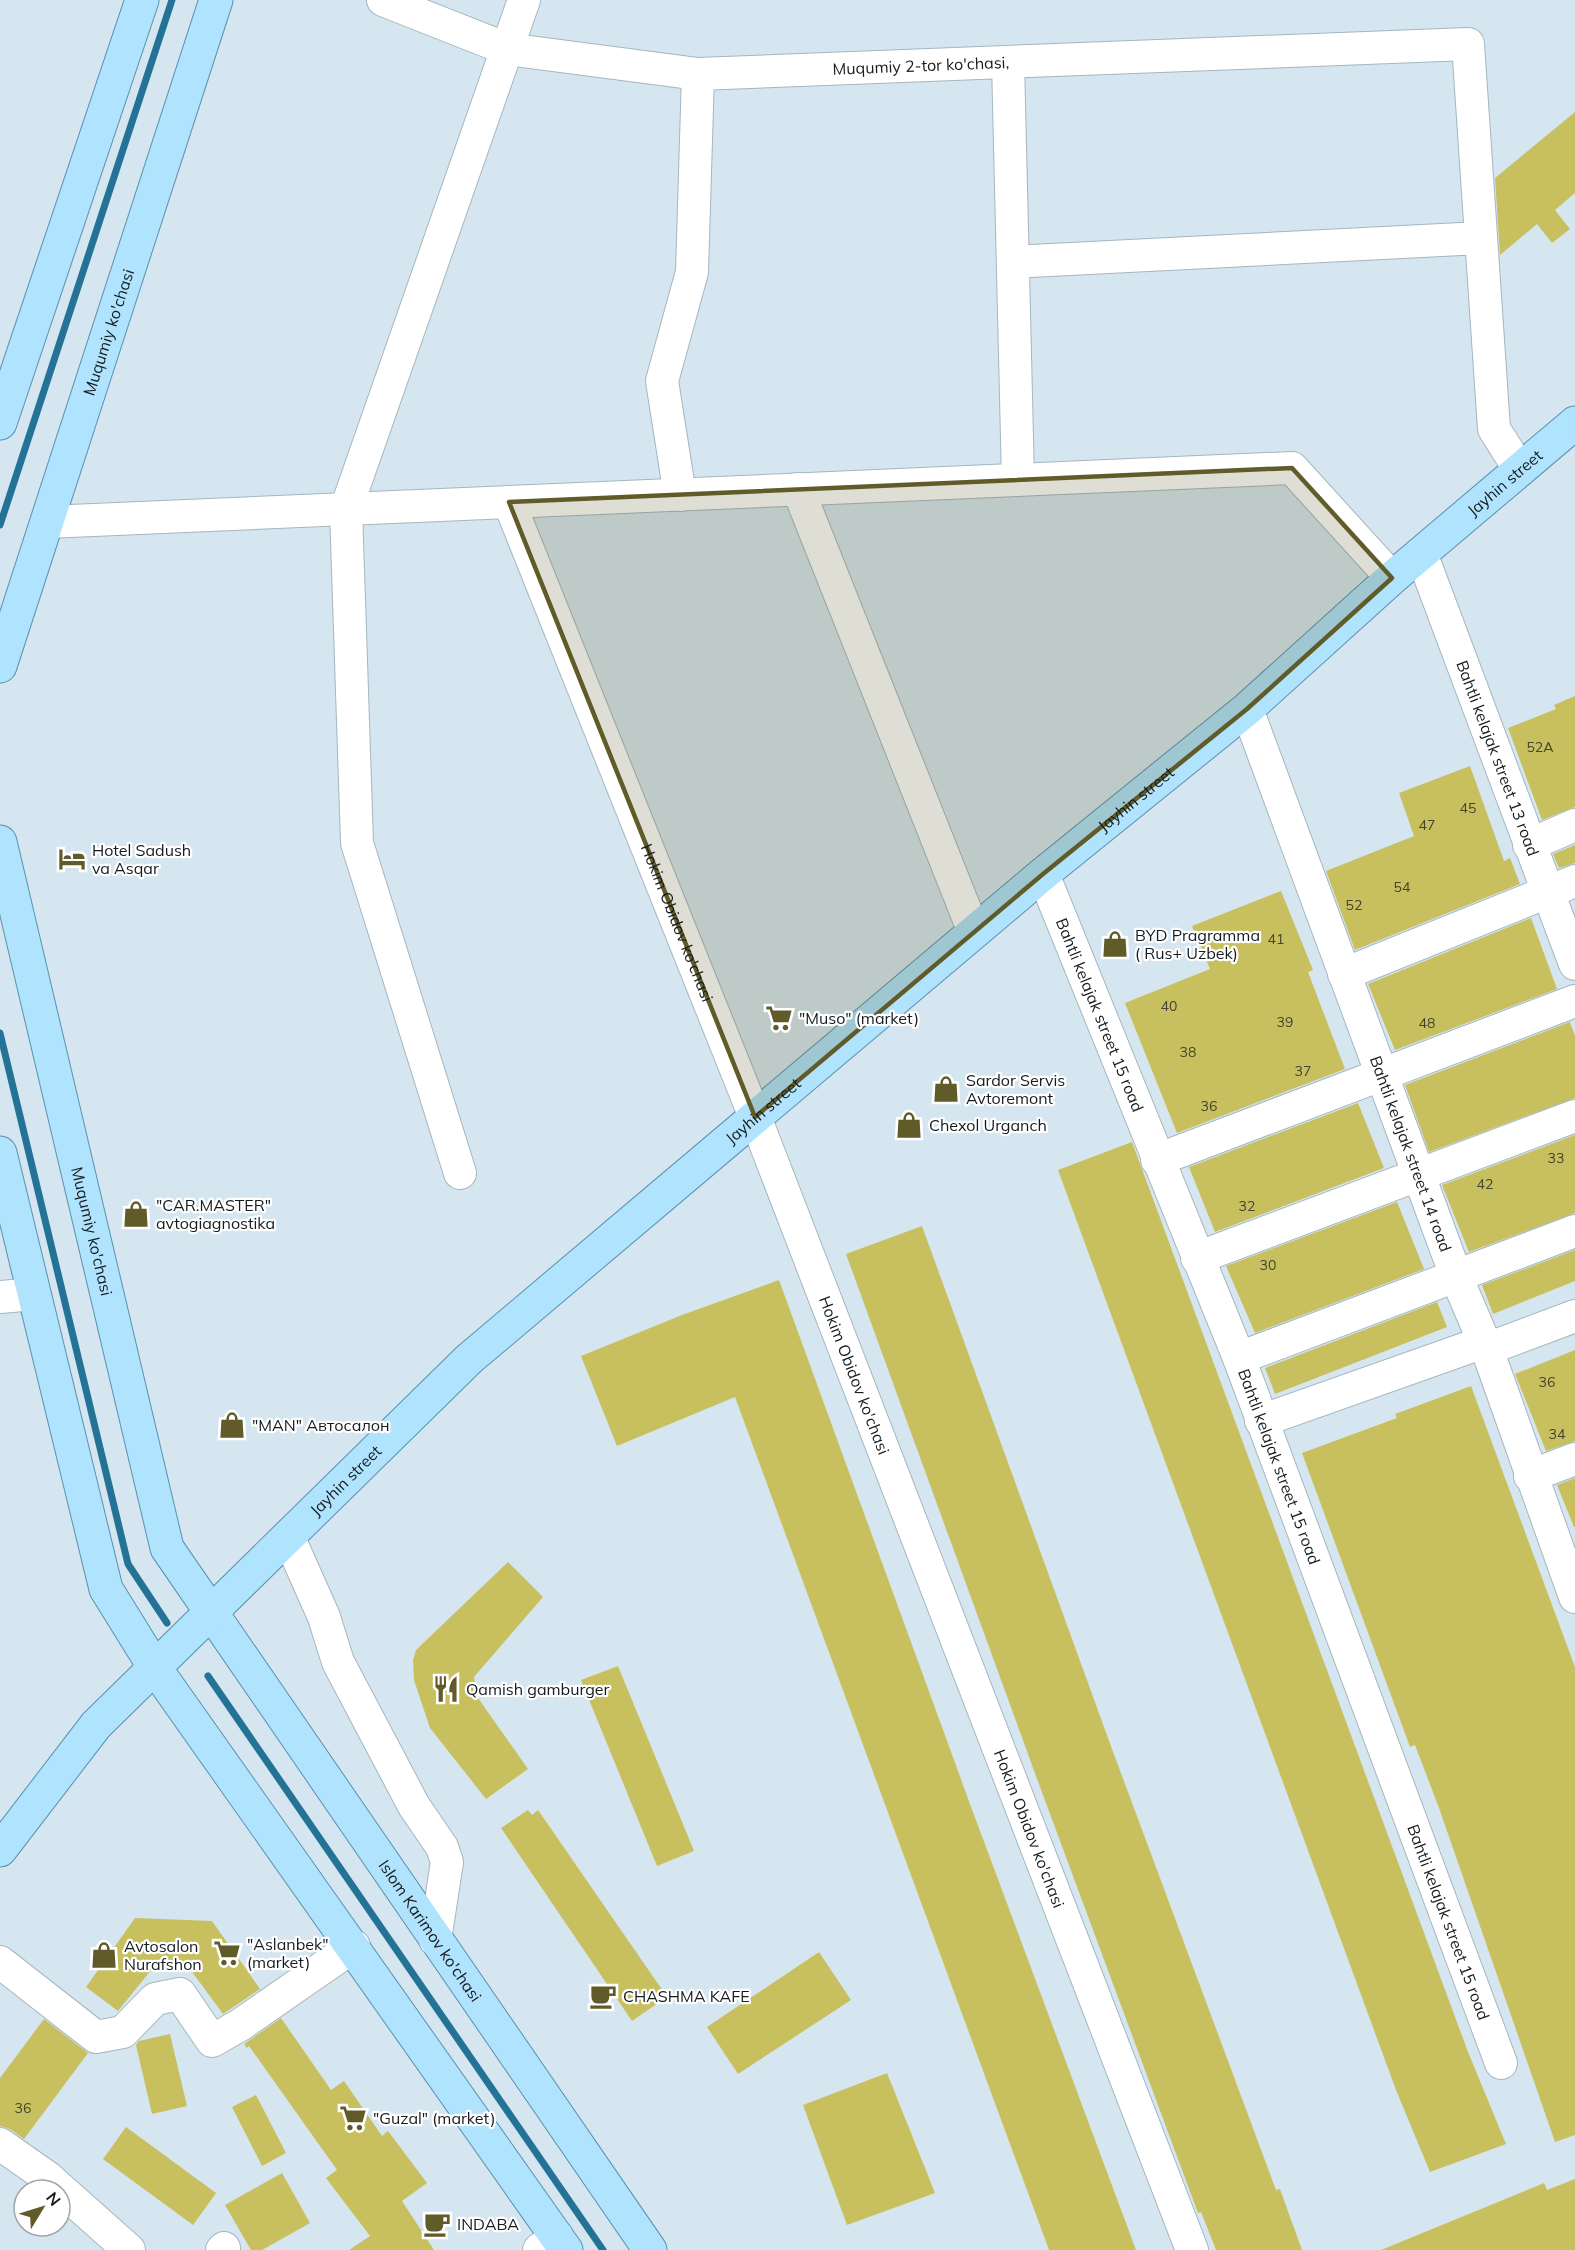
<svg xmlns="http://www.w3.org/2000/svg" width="1575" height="2250" font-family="Mulish,sans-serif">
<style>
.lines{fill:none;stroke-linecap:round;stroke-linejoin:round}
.stream{stroke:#247397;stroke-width:7}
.building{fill:#c8c05e}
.minor-casing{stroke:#a6b6c0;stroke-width:34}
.major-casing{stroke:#5891af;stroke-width:35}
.minor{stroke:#fff;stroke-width:32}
.major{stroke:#b0e3fd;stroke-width:33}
.marked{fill:#605b28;fill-opacity:0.2;stroke:#605b28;stroke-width:4.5;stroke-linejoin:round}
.labels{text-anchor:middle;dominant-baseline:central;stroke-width:4.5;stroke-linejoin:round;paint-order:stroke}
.number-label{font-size:14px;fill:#42442f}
.street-label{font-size:16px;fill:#151b1f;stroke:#fff}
.poi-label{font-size:16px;fill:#151b1f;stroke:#fff;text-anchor:start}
</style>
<rect width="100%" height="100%" fill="#d5e6f0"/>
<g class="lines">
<g class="stream">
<path d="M0,525L172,0"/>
<path d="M0,1033L128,1564L167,1623"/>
<path d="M208,1676L603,2250"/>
</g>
</g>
<g class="building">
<path d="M1575,112V193L1555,210L1570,229L1552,243L1537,224L1500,255L1495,178Z"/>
<path d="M1575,696V807L1542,820L1508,728L1556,709L1554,705Z"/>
<path d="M1470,766L1504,861L1510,858L1520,884L1355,950L1326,871L1414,836L1399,793Z"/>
<path d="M1575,845V863L1559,868L1553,854Z"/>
<path d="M1281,891L1313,970L1308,972L1345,1069L1177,1133L1125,1003L1210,969L1192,926Z"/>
<path d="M1531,918L1557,989L1395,1050L1368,984Z"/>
<path d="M1570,1022L1575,1036V1098L1429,1152L1405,1085Z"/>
<path d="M1358,1103L1384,1168L1215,1232L1189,1167Z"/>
<path d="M1575,1135V1213L1469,1252L1442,1185Z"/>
<path d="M1132,1142L1468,2052L1506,2144L1430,2172L1396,2090L1058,1170Z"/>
<path d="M1397,1202L1424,1269L1255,1333L1226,1266Z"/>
<path d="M922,1226L1112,1749L1276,2190L1280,2189L1302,2250H1216L1201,2212L1198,2213L1040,1787L846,1254Z"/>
<path d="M1575,1250V1281L1493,1314L1482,1285Z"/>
<path d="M779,1280L970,1804L1136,2250H1049L735,1397L617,1446L581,1356L682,1315Z"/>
<path d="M1437,1302L1447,1327L1275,1394L1265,1368Z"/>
<path d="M1575,1350V1441L1546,1451L1515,1374Z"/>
<path d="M1471,1386L1575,1667V2135L1555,2142L1439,1808L1415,1745L1410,1747L1302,1453L1397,1418L1395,1414Z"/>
<path d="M1575,1478V1527H1574L1557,1485Z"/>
<path d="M508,1562L543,1597L474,1677L478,1698L528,1769L486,1799L430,1728L414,1680L413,1660L416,1650Z"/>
<path d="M618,1666L694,1851L657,1866L581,1680Z"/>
<path d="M528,1810L532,1815L538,1810L663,1991L657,1996L661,2001L632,2021L501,1828Z"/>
<path d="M135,1918L212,1921L260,1989L223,2014L187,1965L156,1964L118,2011L86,1987Z"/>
<path d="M819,1952L851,2000L738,2074L707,2027Z"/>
<path d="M281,2018L331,2090L344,2081L382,2136L388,2131L427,2183L402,2201L434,2250H349L370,2236L326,2178L337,2170L249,2046L247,2048L244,2044Z"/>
<path d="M44,2019L88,2053L24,2139L10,2129L0,2126V2078Z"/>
<path d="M170,2034L187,2106L152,2114L136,2045L139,2041Z"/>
<path d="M887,2073L935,2193L847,2225L803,2105Z"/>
<path d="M256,2095L286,2153L262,2166L232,2107Z"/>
<path d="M126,2127L216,2193L193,2225L103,2159Z"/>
<path d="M282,2173L310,2223L262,2250H251L225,2205Z"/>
<path d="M1575,2179V2250H1381L1544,2183L1547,2190Z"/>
</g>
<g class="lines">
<defs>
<g id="minor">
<path id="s1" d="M383,0L507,49L698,74L1468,44L1494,429L1520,470"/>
<path d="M1008,62L1018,480"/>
<path d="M1013,262L1481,238"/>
<path d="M798,489L974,932"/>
<path d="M680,495L662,381L692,272L698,74"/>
<path id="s2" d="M509,502L755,1117L1192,2250"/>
<path d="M47,522L1292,468L1392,578"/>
<path id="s3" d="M1421,553L1575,964"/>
<path id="s4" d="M1247,709L1456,1276L1487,1349L1575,1597"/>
<path d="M1529,845L1575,825"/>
<path id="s5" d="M1043,874L1239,1358L1501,2063"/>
<path d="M1344,974L1575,881"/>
<path d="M1157,1160L1575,1001"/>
<path d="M460,1173L357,843L346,509L524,0"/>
<path d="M1197,1258L1575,1116"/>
<path d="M0,1297L34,1294"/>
<path d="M1487,1349L1575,1316"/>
<path d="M1239,1358L1575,1231"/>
<path d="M1261,1421L1484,1342"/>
<path d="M1530,1476L1575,1459"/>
<path d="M288,1536L324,1617L338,1662L414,1806L442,1847L447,1862L435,1940"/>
<path d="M0,1962L96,2037L123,2032L155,1999L180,1994L212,2041L240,2025L354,1946"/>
<path d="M0,2144L47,2177L129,2250"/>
<path d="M222,2250L224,2248"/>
<path d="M539,2250L557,2236"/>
</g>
<g id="major">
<path d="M0,423L142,0"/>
<path id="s6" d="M0,666L216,0"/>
<path id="s7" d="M0,842L167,1548L650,2250"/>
<path d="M0,1153L106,1589L155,1668L566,2250"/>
<path id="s8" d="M0,1850L96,1725L469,1359L1043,874L1247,709L1392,578L1575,423"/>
</g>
</defs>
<use href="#minor" class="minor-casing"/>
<use href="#major" class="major-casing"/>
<use href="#minor" class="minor"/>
<use href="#major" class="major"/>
</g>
<path class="marked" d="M1292,468L1392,578L1247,709L1043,874L755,1117L509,502Z"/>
<defs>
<symbol id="hotel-bare" viewBox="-9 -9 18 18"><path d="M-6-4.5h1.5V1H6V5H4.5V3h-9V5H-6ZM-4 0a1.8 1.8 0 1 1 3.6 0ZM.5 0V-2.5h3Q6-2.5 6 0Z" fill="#605b28" stroke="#fff" stroke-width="2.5" paint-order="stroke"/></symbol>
<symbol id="shop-bare" viewBox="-9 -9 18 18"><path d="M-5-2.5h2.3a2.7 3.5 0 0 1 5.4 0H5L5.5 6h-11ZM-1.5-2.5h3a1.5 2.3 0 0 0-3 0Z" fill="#605b28" stroke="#fff" stroke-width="2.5" paint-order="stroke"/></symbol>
<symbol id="supermarket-bare" viewBox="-9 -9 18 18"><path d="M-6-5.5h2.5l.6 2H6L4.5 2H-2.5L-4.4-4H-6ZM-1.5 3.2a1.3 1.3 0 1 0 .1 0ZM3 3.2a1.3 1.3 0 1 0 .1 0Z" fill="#605b28" stroke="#fff" stroke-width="2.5" paint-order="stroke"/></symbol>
<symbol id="restaurant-bare" viewBox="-9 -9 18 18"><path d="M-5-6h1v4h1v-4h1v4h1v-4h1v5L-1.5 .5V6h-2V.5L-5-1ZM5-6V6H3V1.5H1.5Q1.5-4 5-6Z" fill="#605b28" stroke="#fff" stroke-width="2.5" paint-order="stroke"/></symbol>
<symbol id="cafe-bare" viewBox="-9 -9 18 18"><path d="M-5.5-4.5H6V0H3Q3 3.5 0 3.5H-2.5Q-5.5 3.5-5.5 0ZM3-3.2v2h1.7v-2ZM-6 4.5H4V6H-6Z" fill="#605b28" stroke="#fff" stroke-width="2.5" paint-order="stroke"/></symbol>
</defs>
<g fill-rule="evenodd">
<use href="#hotel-bare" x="53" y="840" width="38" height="38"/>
<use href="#shop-bare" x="1096" y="925" width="38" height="38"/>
<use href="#supermarket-bare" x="760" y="999" width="38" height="38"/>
<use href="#shop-bare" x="927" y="1070" width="38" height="38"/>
<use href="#shop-bare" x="890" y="1106" width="38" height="38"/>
<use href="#shop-bare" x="117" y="1195" width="38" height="38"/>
<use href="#shop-bare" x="213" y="1406" width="38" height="38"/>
<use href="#restaurant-bare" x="427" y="1670" width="38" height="38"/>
<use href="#supermarket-bare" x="208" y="1934" width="38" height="38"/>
<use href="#shop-bare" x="85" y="1936" width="38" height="38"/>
<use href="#cafe-bare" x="584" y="1977" width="38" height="38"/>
<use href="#supermarket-bare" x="334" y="2099" width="38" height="38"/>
<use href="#cafe-bare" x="418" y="2205" width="38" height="38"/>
</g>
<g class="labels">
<g class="number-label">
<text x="1540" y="747">52A</text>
<text x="1468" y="808">45</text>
<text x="1427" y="825">47</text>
<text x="1402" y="887">54</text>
<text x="1354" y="905">52</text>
<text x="1276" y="939">41</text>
<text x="1169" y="1006">40</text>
<text x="1285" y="1022">39</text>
<text x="1427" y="1023">48</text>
<text x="1188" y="1052">38</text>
<text x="1303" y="1071">37</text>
<text x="1209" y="1106">36</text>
<text x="1556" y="1158">33</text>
<text x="1485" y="1184">42</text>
<text x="1247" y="1206">32</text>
<text x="1268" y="1265">30</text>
<text x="1547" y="1382">36</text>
<text x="1557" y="1434">34</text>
<text x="23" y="2108">36</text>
</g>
<g class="street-label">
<text stroke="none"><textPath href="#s1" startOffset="549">Muqumiy 2-tor ko'chasi,</textPath></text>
<text stroke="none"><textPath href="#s6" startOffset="351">Muqumiy ko'chasi</textPath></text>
<text stroke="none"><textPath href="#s8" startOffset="2037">Jayhin street</textPath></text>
<text stroke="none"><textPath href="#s3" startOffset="219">Bahtli kelajak street 13 road</textPath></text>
<text stroke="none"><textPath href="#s8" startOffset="1551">Jayhin street</textPath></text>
<text stroke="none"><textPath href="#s2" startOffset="453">Hokim Obidov ko'chasi</textPath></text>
<text stroke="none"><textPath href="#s5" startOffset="152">Bahtli kelajak street 15 road</textPath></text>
<text stroke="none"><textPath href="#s8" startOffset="1065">Jayhin street</textPath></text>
<text stroke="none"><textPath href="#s4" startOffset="474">Bahtli kelajak street 14 road</textPath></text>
<text stroke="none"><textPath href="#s7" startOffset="400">Muqumiy ko'chasi</textPath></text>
<text stroke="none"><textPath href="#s2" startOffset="939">Hokim Obidov ko'chasi</textPath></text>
<text stroke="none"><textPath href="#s5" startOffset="638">Bahtli kelajak street 15 road</textPath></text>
<text stroke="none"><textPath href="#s8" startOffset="507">Jayhin street</textPath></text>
<text stroke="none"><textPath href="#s2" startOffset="1425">Hokim Obidov ko'chasi</textPath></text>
<text stroke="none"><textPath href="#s5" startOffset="1124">Bahtli kelajak street 15 road</textPath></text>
<text stroke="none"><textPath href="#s7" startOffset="1190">Islom Karimov ko'chasi</textPath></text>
</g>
<g class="poi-label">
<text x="92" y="850">Hotel Sadush<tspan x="92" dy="18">va Asqar</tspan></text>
<text x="1135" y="935">BYD Pragramma<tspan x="1135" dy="18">( Rus+ Uzbek)</tspan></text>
<text x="799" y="1018">"Muso" (market)</text>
<text x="966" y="1080">Sardor Servis<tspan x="966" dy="18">Avtoremont</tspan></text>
<text x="929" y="1125">Chexol Urganch</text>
<text x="156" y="1205">"CAR.MASTER"<tspan x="156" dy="18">avtogiagnostika</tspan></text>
<text x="252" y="1425">"MAN" Автосалон</text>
<text x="466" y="1689">Qamish gamburger</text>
<text x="247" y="1944">"Aslanbek"<tspan x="247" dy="18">(market)</tspan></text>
<text x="124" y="1946">Avtosalon<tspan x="124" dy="18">Nurafshon</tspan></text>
<text x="623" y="1996">CHASHMA KAFE</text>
<text x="373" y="2118">"Guzal" (market)</text>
<text x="457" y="2224">INDABA</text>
</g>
</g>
<g transform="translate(42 2208) rotate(52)"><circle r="28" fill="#ffffff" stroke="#a1a4a5" stroke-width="1.5"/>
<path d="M0-4.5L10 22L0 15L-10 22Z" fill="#605b28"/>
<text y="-9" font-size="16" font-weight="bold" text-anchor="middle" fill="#151b1f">N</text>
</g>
</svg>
